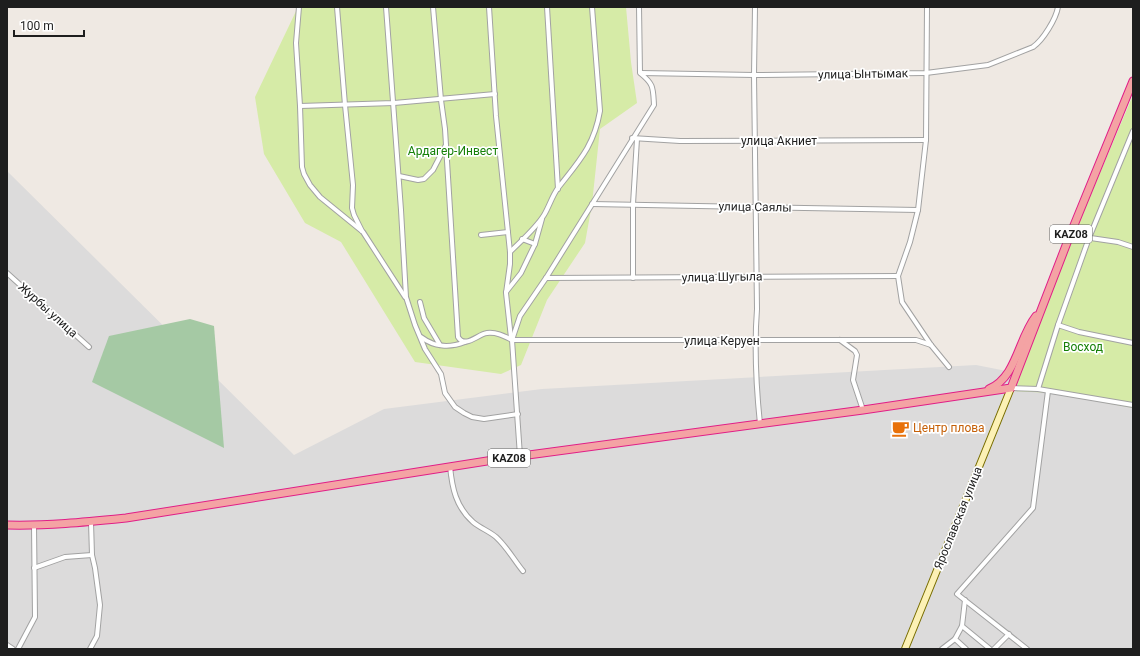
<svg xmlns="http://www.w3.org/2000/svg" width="1140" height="656" font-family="Roboto,sans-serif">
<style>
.residential{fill:#dcdbdb}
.grass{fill:#d6eba7}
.cemetery{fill:#a5c9a4}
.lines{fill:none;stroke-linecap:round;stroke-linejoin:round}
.minor-casing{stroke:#a2a2a2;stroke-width:6}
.secondary-casing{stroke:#796e01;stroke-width:8}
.trunk-casing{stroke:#e01e87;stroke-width:9}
.minor{stroke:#fff;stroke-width:4}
.secondary{stroke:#fcf1b5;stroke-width:6}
.trunk{stroke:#f4a3a4;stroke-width:7}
.labels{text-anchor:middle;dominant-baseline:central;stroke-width:3.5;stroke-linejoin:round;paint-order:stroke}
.shield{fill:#fff;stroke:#626262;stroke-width:1}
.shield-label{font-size:11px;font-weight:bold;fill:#1e1e1e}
.street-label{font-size:12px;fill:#1e1e1e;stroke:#fff}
.park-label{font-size:12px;fill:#168008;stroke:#fff}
.food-label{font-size:12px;fill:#c56008;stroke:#fff;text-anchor:start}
</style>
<rect width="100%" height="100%" fill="#efe9e3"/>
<path class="residential" d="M7,171L294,455L384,409L542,389L976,365L1133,396V649H7Z"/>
<g class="grass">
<path d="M298,7H626L631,62L637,103L600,129L592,204L585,243L547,300L521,365L501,374L415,362L341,242L305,223L264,154L255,97Z"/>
<path d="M1133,95V408L1052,393L1013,391L1075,232Z"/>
</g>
<path class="cemetery" d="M190,319L214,326L224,448L92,382L109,336Z"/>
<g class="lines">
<defs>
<g id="minor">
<path d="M299,7L296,43L300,106L302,167L304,174L310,185L320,197L363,232L405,297"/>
<path d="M337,7L345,105L353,185L352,208L354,215L362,231"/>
<path d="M386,7L401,210L406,297L415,325L425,349L441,374L445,393L455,407L464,413L472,417L484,419L518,414"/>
<path d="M433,7L441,100L445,129L458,337C465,349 478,334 487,333C497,332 504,336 512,340H916L931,345"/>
<path d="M489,7L496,116L510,252V264L506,293L511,338"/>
<path d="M547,7L558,189"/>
<path d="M755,7L754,75L757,309C754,348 756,385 760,424"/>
<path d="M927,7L926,140L918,210L910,242L898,276L902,302L931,345L949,367"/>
<path d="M641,73L754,75L926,73L988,65L1033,47C1043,40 1056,19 1058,7"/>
<path d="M300,106L394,103L495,94"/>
<path d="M632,138L680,141L926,140"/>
<path d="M399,176L418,180L424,179L433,170L446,145"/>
<path d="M592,204L918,210"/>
<path d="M481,235L508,232"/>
<path d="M1070,235L1118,242L1133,247"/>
<path d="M535,244L542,219"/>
<path d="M510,252C521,241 536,228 544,215C549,207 552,196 558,188C579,161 594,146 600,111L592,7"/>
<path d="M7,273L89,347"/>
<path d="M546,278L898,276"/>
<path d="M633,278V204L637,139"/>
<path d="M506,292L521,273L535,244L522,239"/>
<path d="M420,302L424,318L440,345"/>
<path d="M1058,325L1079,332L1133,343"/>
<path d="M421,337C434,347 450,348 465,342"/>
<path d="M840,340L855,351L857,355L853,380L863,410"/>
<path d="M1011,388L1038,389L1133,405"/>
<path d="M1038,389L1058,325L1089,238L1133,131"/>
<path d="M520,456L512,340L520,316L546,278L654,105C653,88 654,84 640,73L639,7"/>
<path d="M450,466C452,488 456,507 473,522C480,528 489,531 496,537C507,547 514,560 523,571"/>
<path d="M34,568L65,557L92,555"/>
<path d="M965,600L962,626L955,639L966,649"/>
<path d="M962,626L990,649"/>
<path d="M7,645L13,649"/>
<path d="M18,649L35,617L34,525"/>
<path d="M90,649L97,636L100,605L95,568L92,555L91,522"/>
<path d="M942,649L955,639"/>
<path d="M994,649L1009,634"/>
<path d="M1027,649L957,594L1033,508L1048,391"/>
</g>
<path id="secondary" d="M905,649L1011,388"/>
<g id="trunk">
<path d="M989,389C1017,377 1018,339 1036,316"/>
<path d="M7,525C47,526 86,522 126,518L506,458L863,410L1011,388L1070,235L1133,81"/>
</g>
</defs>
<use href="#minor" class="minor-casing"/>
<use href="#secondary" class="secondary-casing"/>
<use href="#trunk" class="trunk-casing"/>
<use href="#minor" class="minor"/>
<use href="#secondary" class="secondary"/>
<use href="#trunk" class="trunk"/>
</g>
<defs>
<symbol id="cafe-bare" viewBox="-9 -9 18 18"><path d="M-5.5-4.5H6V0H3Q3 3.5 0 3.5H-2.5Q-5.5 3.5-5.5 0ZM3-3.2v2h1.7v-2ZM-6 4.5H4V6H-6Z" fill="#e8710a" stroke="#fff" stroke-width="2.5" paint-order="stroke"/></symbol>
</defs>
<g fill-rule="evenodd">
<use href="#cafe-bare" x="888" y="416" width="25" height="25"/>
</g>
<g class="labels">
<g class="shield">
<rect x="1050" y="225" width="42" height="18" rx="3"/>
<rect x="488" y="449" width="42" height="18" rx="3"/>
</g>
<g class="shield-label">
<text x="1071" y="234">KAZ08</text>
<text x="509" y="458">KAZ08</text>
</g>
<g class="street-label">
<text transform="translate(863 74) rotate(-1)">улица Ынтымак</text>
<text x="779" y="141">улица Акниет</text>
<text transform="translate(755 207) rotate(1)">улица Саялы</text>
<text transform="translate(722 277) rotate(-1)">улица Шугыла</text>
<text transform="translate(48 310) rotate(42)">Журбы улица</text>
<text x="722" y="341">улица Керуен</text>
<text transform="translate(958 518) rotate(-68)">Ярославская улица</text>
</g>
<g class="park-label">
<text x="453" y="151">Ардагер-Инвест</text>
<text x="1083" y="347">Восход</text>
</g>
<g class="food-label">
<text x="913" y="428">Центр плова</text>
</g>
</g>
<rect width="1140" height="656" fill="none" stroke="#1e1e1e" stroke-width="16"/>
<path d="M14 30v6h70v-6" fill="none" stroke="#1e1e1e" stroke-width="2"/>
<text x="20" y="30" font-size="12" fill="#1e1e1e" stroke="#ffffff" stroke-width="3" paint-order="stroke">100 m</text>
</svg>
